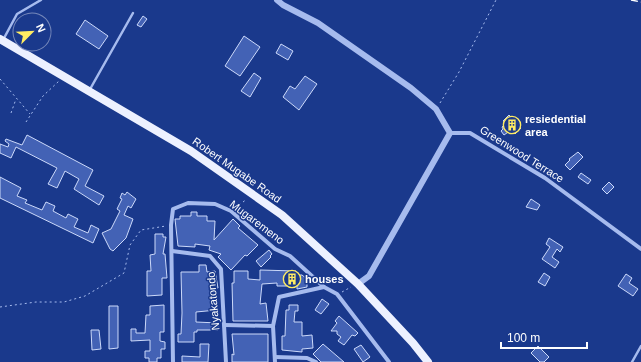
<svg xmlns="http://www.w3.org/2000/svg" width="641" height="362" font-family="Helvetica,sans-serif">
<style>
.building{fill:#4362b5;stroke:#ccd9fa}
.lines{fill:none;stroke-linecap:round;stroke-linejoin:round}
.path{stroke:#a6bbee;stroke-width:1;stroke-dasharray:2 3;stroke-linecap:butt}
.service{stroke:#a6bbee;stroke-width:2.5}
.minor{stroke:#a6bbee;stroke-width:4}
.tertiary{stroke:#a6bbee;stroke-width:6}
.primary{stroke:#edf1ff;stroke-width:8}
.rail{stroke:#fff;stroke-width:1.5;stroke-dasharray:7 3;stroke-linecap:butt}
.labels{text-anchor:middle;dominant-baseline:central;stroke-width:3;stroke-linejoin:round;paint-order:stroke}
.poi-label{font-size:11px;font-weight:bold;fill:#fff;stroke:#1a398c;text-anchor:start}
.street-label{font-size:11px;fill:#fff;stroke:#1a398c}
</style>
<rect width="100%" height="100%" fill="#1a398c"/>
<g class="building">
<path d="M143,16L147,19L141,27L137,25Z"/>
<path d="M85,20L108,36L99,49L76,34Z"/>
<path d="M244,36L260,47L240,76L225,66Z"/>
<path d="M281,44L293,51L288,60L276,53Z"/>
<path d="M254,73L261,78L250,97L241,91Z"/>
<path d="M305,76L317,84L299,110L283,97L290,86L295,89Z"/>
<path d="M509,115L521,128L515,134L511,130L504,135L501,131L503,129L502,127L507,123L503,121Z"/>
<path d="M27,135L93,170L85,186L104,196L99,205L74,189L79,179L65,171L57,188L48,184L57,168L16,147L11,158L0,153V144L8,147L9,144L5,141L6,139L22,145Z"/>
<path d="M578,152L583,157L570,170L565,165L570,160L569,159Z"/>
<path d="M581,173L591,180L588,184L578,177Z"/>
<path d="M0,177L21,188L17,196L27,200L25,203L42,210L46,202L55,206L53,211L66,218L68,214L78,219L74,227L88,233L91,225L99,229L93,243L0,198Z"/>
<path d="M609,182L614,187L607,194L602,189Z"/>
<path d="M127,192L136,199L131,208L128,206L124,215L133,219L126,238L113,251L110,249L102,233L111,229L120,211L117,209L122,199L120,198L122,193L125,195Z"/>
<path d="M531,199L540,205L537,210L526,207Z"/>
<path d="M191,212H197V216H207V221H215L214,240L233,219L240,226L238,228L258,245L247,256L245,255L231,270L218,257L221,254L209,250L210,246L195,244V247L178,246L175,219H180V216H191Z"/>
<path d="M155,234H163V237H166L163,254H165L167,278H162V295L147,296V271H151L150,255L155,254Z"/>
<path d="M549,238L563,247L560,252L557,249L552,257L559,262L555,268L542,259L550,247L546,244Z"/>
<path d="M269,250L272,254L270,256L271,257L261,267L256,261Z"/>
<path d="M199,265H206L207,272L215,271L218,288H214L217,310L196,312V322L218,323V330H197V332H194V342H178V334H181L182,313L181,272H199Z"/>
<path d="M260,270L296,271V275H302L307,279V287L297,289V286H277V283L262,284L260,304L266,303L268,321H233L232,283H234V271H248V279L260,280Z"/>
<path d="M544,273L550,277L545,286L538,282Z"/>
<path d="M626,274L632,278L629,283L638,289L633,296L618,286Z"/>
<path d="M322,299L329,304L321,314L315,310Z"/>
<path d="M164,305V332H160V341L165,342V349H161V358H157V362H149V358H145V351H150V340L131,341V329H136V333H145L146,315H150V306Z"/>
<path d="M289,305H298V311H295L294,322H302V336L312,335L313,348L302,349V352L282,350V336H285L286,310H289Z"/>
<path d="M109,306H118V348L109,349Z"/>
<path d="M339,316L358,333L355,336L352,335L344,345L338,341L341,337L337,334V331H331L337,323L335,321Z"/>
<path d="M91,330H99L101,349L92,350Z"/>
<path d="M232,334H268V362H232V354L234,355Z"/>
<path d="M200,344H209L208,362H182V356L200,357Z"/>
<path d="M323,344L344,362H321L313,354Z"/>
<path d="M361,345L370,357L363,362L354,349Z"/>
<path d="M538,346L549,357L544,362H540L531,353Z"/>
</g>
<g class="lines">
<g class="path">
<path d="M0,79L30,114"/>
<path d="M440,103L459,72L496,0"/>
<path d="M11,113L16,99"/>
<path d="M26,122L43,96L59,81"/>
<path d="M235,208L247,199"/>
<path d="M342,292L351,287"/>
<path d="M0,307L36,302H64L85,296L124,273L130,245L141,230L166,226"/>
</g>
<g class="service">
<path d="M3,40L17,14L41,0"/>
<path d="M89,91L133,13"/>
<path d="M632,362L641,346"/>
</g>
<g class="minor">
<path d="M450,133H470L545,178L641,249"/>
<path d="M172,251L210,256L221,269L226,362"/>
<path d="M225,325L273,326"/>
<path d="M275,357L307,358L316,362"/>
<path d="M173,362L171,225L173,209L188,203L215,204L231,211L275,249L290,256L324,287L337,294L389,362"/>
<path d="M275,362L273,326L279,297L324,287"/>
</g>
<path class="tertiary" d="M277,0L283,5L318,23L411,88L436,109L450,133L369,276L358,284"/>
<path class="primary" d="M0,39L191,151L282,215L358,284L413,343L428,362"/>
<path class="rail" d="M631,0L641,2"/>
</g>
<defs>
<symbol id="building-ring" viewBox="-11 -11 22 22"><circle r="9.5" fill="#1a398c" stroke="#ffec63" stroke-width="1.5"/><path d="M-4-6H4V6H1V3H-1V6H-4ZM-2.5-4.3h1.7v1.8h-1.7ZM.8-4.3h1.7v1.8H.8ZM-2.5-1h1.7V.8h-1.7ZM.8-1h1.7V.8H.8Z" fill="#ffec63"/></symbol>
</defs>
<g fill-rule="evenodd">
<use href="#building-ring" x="502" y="115" width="20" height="20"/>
<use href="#building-ring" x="282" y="269" width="20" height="20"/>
</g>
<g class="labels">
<g class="poi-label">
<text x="525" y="119">resiedential<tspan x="525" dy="13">area</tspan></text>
<text x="305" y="279">houses</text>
</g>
<g class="street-label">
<text transform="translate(522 154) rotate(32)">Greenwood Terrace</text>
<text transform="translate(237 170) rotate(35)">Robert Mugabe Road</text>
<text transform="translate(257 222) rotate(37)">Mugaremeno</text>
<text transform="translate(213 301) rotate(-95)">Nyakatondo</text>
</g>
</g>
<g transform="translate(32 32) rotate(66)"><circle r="19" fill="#1a398c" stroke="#7688ba"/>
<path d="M0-3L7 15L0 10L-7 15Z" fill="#ffec63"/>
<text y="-6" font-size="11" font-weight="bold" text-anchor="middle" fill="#ffffff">N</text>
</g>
<path d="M501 342v6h86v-6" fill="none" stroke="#ffffff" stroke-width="2"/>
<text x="507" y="342" font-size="12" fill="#ffffff" stroke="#1a398c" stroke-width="3" paint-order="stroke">100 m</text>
</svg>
